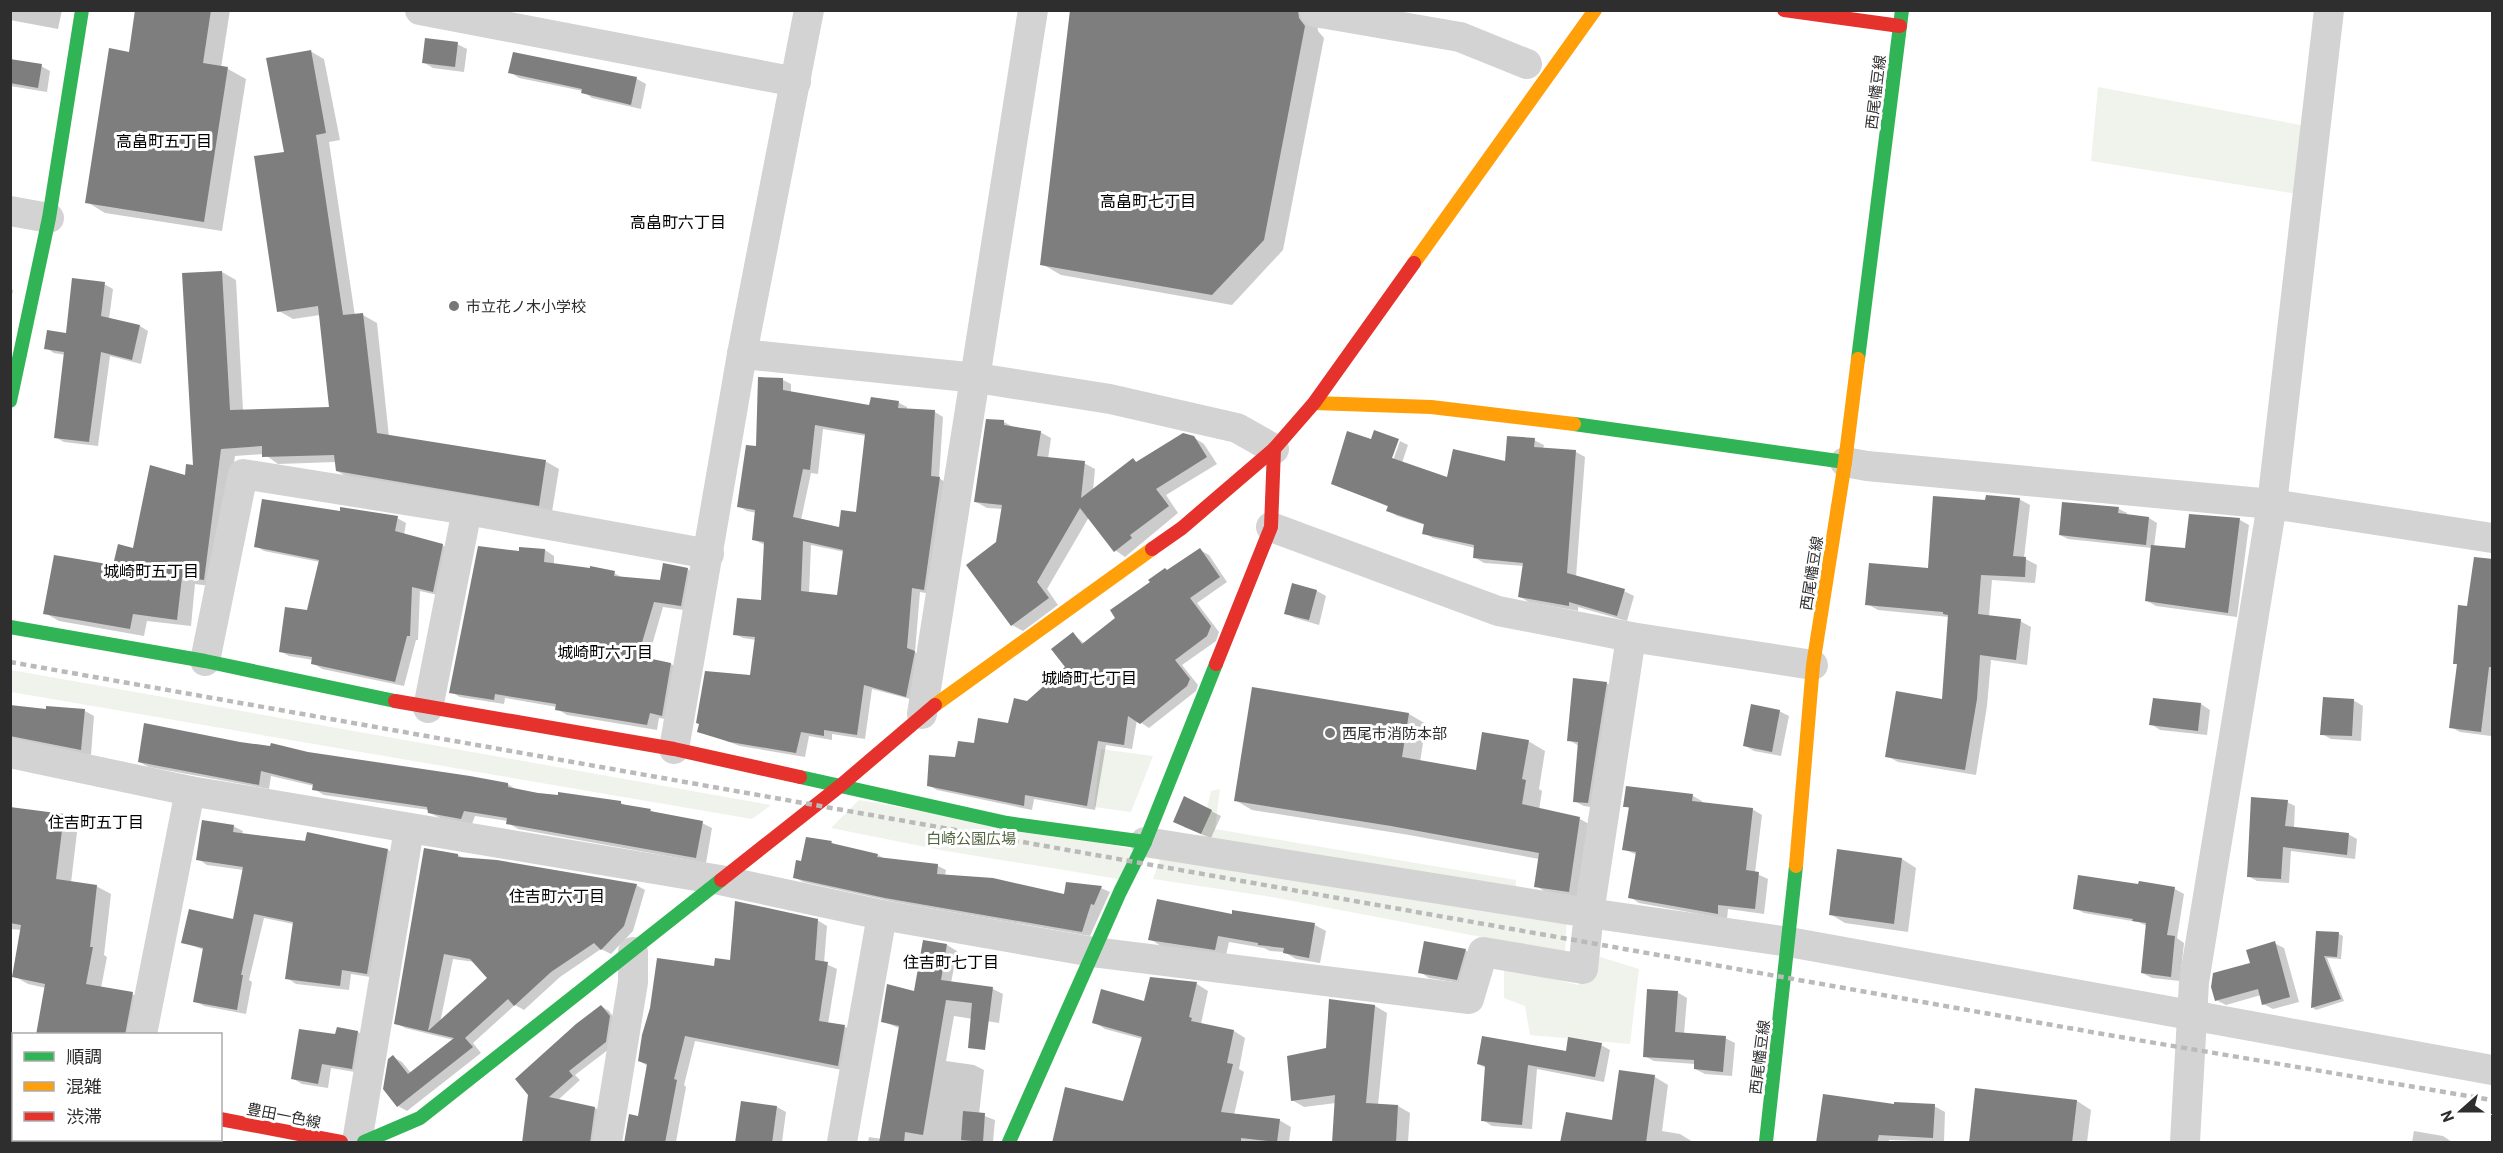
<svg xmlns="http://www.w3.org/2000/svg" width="2503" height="1153" font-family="Barlow,'Noto Sans JP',sans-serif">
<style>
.green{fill:#f0f3ec}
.shadow{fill:#0003;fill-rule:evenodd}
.building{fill:#7e7e7e;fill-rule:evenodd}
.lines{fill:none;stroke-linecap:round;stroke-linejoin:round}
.street{stroke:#d3d3d3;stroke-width:30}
.fast{stroke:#30b455;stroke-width:14}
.slow{stroke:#ff9f0a;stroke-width:14}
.jam{stroke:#e5322d;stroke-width:14}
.rail{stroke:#bababa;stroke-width:4.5;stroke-dasharray:6 4.5;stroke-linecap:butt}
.poi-dot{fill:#777;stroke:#fff;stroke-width:2}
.labels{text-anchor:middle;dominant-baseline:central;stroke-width:6;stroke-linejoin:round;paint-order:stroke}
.street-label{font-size:15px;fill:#2e2e2e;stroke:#fff}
.poi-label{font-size:15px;fill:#2e2e2e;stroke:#fff;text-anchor:start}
.park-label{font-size:15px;fill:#506540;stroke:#fff}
.neighbourhood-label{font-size:16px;fill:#000;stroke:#fff}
</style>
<rect width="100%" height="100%" fill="#fff"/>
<g class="green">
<path d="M2098,87L2301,125L2297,194L2091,161Z"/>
<path d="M10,671L11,670L771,805L752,819L11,692Z"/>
<path d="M1101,749L1153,756L1131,812L1094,807Z"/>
<path d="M1220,789L1215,829L1516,880V893L1200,839L1211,791Z"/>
<path d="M859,800L1133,849L1119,879L946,851L831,828Z"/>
<path d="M1163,851L1567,917L1565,953L1272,897L1153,879Z"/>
<path d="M1597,956L1639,969L1630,1044L1530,1035L1525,1006L1504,998V966L1578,985Z"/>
</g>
<g class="shadow">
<path d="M10,10H62L58,29L10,20Z"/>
<path d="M137,10H230L221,68L228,69L246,79L222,231L105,213L87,202L131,53Z"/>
<path d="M1072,10H1323L1317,20L1318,31L1324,38L1283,250L1232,305L1061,275L1042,264Z"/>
<path d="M457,44L467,49L464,72L433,68L423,62Z"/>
<path d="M310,51L324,59L340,140L329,142L355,316L363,315L377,323L389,437L545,461L559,469L552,512L351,479L337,471L336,462L278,464L264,454L235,456L217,587L195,584L191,626L147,621L144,636L59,621L45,613L114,567L135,550L194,467L222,272L236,280L243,411L331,408L320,315L293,319L279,311L286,153Z"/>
<path d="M10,61L41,66L50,71L47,92L10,86Z"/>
<path d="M588,68L637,79L646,84L641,109L592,98L583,91L519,78L510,72Z"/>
<path d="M104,284L113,289L109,319L140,326L148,331L141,364L110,356L98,446L64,442L55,437L66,355L54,353L46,348L67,335Z"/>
<path d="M10,289L13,290L10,304Z"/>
<path d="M783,380L791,384V393L871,407L872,398L899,403L907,407V410L935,412L943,417L939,478L948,484L932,594L920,592L915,652L922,657L914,700L872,689L865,739L832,734V740L809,736L805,757L740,746L699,731L751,676L756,640L743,638L735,634L762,602L765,545L754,540L757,513L747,511L738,506ZM823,429L866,436L858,514L840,529L801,520L811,473L818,474ZM811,545L845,552L839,597L809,594Z"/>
<path d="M1004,422L1015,428L1040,432L1051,438L1048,459L1084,463L1095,469L1093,491L1133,460L1138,463L1193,437L1204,444L1217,464L1166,495L1178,513L1125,557L1115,550L1089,517L1047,589L1058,605L1023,631L1012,625L997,543L1003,509L987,508L976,502Z"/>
<path d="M1534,440L1544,445L1543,449L1576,452L1585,457L1576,577L1624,591L1634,596L1627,621L1578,607V611L1529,602L1520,597L1524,566L1484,563L1474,557L1475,548L1433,538L1424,533L1425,525L1397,516L1388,510L1389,507L1332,483L1388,465L1391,466L1400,441L1408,445L1402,463L1448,479L1507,463Z"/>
<path d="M2019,499L2030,505L2024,558L2037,565L2035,583L1992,580L1989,617L2020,621L2031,627L2027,665L1991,660L1987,706L1976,775L1898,762L1887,756L1943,700L1949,617L1878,610L1867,604L1929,570L1987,502Z"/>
<path d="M2119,509L2127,513V515L2149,518L2157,523L2154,547L2187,550L2190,515L2240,520L2249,525L2237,617L2156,606L2147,601L2152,548L2068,539L2060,535Z"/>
<path d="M342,513L397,518L406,523L404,535L442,545L451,550L442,596L420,591L418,640H416L404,686L322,669L313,663V660L289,656L280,651L308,612L320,562L264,551L256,546Z"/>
<path d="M545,550L554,556V565L614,573L623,578L661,582L687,569L697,575L691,611L663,607L648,659L671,664L680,670L672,720L659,718L657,730L567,715L557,709V707L505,698L504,704L460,697L451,692L520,553Z"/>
<path d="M1200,550L1209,555L1227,582L1197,603L1219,632L1216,641L1182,665L1198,685L1196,691L1149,728L1137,720L1132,749L1106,745L1095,810L1034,799L1032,810L937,790L928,785L957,759L1009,724L1028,702L1067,667L1073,634L1085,644L1117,618L1168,571Z"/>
<path d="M2492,561V721L2491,736L2460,732L2451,727L2458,665L2454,663Z"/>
<path d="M1293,585L1317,591L1326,596L1319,625L1295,618L1286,613Z"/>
<path d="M1606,683L1616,688L1598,808L1584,806L1574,801L1579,746L1569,740Z"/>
<path d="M1254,688L1409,714L1426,724L1420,762L1477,772L1528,741L1545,751L1539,789L1542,791L1539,810L1580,819L1596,828L1585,901L1552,896L1536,886L1539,859L1409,835L1252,810L1235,800Z"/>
<path d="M2353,700L2363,706L2361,741L2331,739L2322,734Z"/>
<path d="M2201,704L2210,710L2207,735L2160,730L2151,724Z"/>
<path d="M10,706L47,711H85L94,716L91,755L10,742Z"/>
<path d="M1779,711L1789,716L1781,756L1754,751L1744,745Z"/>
<path d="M240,743L508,784L518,791L621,803L627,806L650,810L657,814L702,823L712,828L706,863L518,829L508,823V821L475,816L472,824L440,818L430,813L429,810L324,795L314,789V786L271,776L269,789L149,767L139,762Z"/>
<path d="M1693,796L1702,801V803L1752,809L1762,815L1755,873L1768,879L1764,914L1728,909L1727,919L1639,903L1630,897L1637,855L1623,849L1630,809L1624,806Z"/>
<path d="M2287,802L2295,806L2294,828L2348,834L2357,839L2355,859L2291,851L2289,883L2257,881L2248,876Z"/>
<path d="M10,808L64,815L78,824L71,883L96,886L111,894L104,955L107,957L101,988L132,994L147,1002L140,1034H37L46,988L28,984L14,976L22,930L10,929Z"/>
<path d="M1211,811L1221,816L1211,838L1184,827Z"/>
<path d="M233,826L243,831L242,834L388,850L397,856L377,978L351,974L349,990L296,984L287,978L294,924L264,918L249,980L252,982L246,1014L204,1006L195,1001L204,950L183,942L234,921L244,870L207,865L198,859Z"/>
<path d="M831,842L837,846L878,855L885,859L938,866L946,870L945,876L1065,896L1068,884L1101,888L1110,892L1090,936L895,902L803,882L794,877L802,863Z"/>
<path d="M458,855L465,859L636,885L645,890L633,931L611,954L601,949L560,977L524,1010L515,1005L473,1043L481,1053L407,1111L398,1106L393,1057L402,1062L411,1073L454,1040L405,1028L396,1023ZM453,959L475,962L489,978L440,1023Z"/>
<path d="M1902,859L1916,868L1908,932L1845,923L1830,914Z"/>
<path d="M2140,883L2175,889L2184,894L2177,938L2184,943L2180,981L2152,978L2142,973L2147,926L2138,922L2084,913L2074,908L2139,886Z"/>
<path d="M1233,916L1315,925L1326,931L1320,963L1296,959L1284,952L1270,951L1264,948L1229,942L1226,955L1161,946L1150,939Z"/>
<path d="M817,920L827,926L824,963L837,969L828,1024L845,1027L854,1032L847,1071L695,1041L684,1085L686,1087L676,1142H625L640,1118L648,1066L639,1061L715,968Z"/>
<path d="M2317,932L2339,934L2343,936L2341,959L2327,958L2344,1001L2316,1010L2312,1007Z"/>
<path d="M2274,943L2284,948L2299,1002L2273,1009L2263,1004L2261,995L2226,1005L2216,1000Z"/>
<path d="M947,945L957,951L951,983L993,989L1003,994L999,1023L954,1016L946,1061L974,1065L984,1070L979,1114L995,1120L993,1142H868L869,1137L882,1139L901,1029L882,1021L915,993Z"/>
<path d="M1465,950L1475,956L1466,984L1429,978L1420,972Z"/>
<path d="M1151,978L1197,984L1208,991L1201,1024L1234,1031L1245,1038L1239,1069L1244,1072L1234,1115L1279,1120L1291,1127L1289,1142H1053L1124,1103L1142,1039L1105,1029L1094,1022L1146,1003Z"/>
<path d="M1677,992L1687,998L1684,1034L1725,1038L1735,1043L1732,1076L1705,1074L1695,1069V1064L1654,1061L1644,1056Z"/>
<path d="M1330,1001L1375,1006L1387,1013L1378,1105L1398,1106L1410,1113L1408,1142H1334L1336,1103L1304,1107L1292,1100L1328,1049Z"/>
<path d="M601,1006L609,1011L617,1022L613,1046L575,1075L580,1080L558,1100L595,1108L602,1112L598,1142H527L576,1025Z"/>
<path d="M358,1032L367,1037L361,1073L331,1068L328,1088L302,1084L292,1078L337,1036Z"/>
<path d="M1601,1045L1610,1050L1604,1082L1537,1069L1532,1129L1492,1126L1483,1120L1486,1068L1478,1064L1567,1053Z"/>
<path d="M1655,1077L1668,1085L1662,1131L1680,1134L1693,1142H1562L1614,1122Z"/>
<path d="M2077,1101L2091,1110L2087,1142H1971Z"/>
<path d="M1896,1106H1934L1945,1112L1944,1142L1889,1140V1142H1818Z"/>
<path d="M777,1107L786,1112L782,1142H737Z"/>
<path d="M2414,1131L2443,1136L2452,1142H2412Z"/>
</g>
<g class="building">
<path d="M135,10H211L203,63L228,67L204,222L85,203L109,48L129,52Z"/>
<path d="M1070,10H1298L1299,18L1305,26L1264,240L1212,295L1040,265Z"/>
<path d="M425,38L458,42L455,67L422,63Z"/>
<path d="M311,50L326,133L316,135L343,315L363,313L377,433L546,460L539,506L336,471L334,455L262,457V446L221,449L204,580L182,577L177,620L133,614L130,629L43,614L54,555L113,565L118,544L133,548L150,465L185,475L186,464L193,465L182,273L222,271L230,410L329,407L318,306L277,312L254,156L284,152L266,58Z"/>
<path d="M513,52L637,77L631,105L581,93L582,89L508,73Z"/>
<path d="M10,59L42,64L38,88L10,83Z"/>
<path d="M72,278L105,282L101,316L140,325L132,360L101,352L89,442L54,438L64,352L44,349L47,330L66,333Z"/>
<path d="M758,377L783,378V390L869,405L871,397L899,401L898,408L935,410L931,476L940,477L924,590L912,588L907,648L915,651L906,697L864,685L857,735L824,730V736L801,732L796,753L730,742L697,732L699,724L696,723L705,671L750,675L755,637L733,635L737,598L761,600L764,542L752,540L755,510L737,507L746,445L756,446ZM815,425L865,434L856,512L841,510L839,527L793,517L803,469L810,470ZM803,541L843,550L837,595L801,591Z"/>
<path d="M986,419L1004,420V425L1041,431L1037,456L1085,461L1081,498L1133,458L1136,462L1183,433L1194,436L1207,457L1156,489L1169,506L1130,535L1132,538L1114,552L1080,508L1037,582L1049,598L1011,626L966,565L996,542L1002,505L974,502Z"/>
<path d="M1374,430L1399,439L1392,458L1447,477L1453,449L1505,461L1507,436L1535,438L1534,447L1576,450L1567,573L1625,589L1617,616L1569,602V606L1518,597L1523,563L1473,558L1474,545L1422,534L1424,524L1386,511L1388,506L1331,484L1347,431L1371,439Z"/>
<path d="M1986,495L2020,498L2013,556L2026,557L2025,577L1981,575L1978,614L2021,619L2016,660L1980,655L1977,699L1965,770L1885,757L1896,691L1942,699L1948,615L1943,614V612L1865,605L1869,563L1928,568L1933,496L1985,500Z"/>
<path d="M262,499L340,511V507L398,516L395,531L443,544L433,592L412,587L410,636H407L395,682L311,664L312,657L279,652L285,607L307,610L319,560L254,547Z"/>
<path d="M2062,502L2119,507L2118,513L2149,517L2146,545L2059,535Z"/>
<path d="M2189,514L2240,518L2228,613L2145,601L2151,545L2185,548Z"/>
<path d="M478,546L519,551V547L545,549L544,562L590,568V566L615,571L614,576L660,580L663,563L688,568L681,606L654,602L638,656L671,663L662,716L650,713L647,725L555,710L556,704L495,694L494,700L449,693Z"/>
<path d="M1200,548L1220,577L1190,598L1211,626L1207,636L1175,660L1190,679L1187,686L1140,724L1128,716L1124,745L1098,741L1087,806L1025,795L1024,806L927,786L929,755L955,757L958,741L974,743L978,718L1008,723L1014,698L1027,701L1065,667L1051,649L1073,632L1082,644L1115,618L1110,610L1150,582L1148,580L1165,568L1167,570Z"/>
<path d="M2474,557L2493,559V667H2489L2481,732L2449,728L2457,664H2453L2458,605L2467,606Z"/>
<path d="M1292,583L1317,590L1309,620L1284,614Z"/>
<path d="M1573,678L1607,682L1588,803L1573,802L1578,742L1567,741Z"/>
<path d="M1252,687L1409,713L1402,757L1476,770L1482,732L1529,740L1522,779L1526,780L1522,804L1580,817L1569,892L1534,887L1539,853L1391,826L1234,801Z"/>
<path d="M2323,697L2354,699L2352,736L2320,735Z"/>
<path d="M2153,698L2201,703L2198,731L2149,725Z"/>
<path d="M1751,704L1780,710L1772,752L1743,746Z"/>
<path d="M10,705L46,709V706L85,709L81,750L10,736Z"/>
<path d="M144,723L240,742L270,746L271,743L308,752L470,776L508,783V787L538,793L558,795V792L621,801V804L651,809L650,811L703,821L696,858L506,824L507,818L464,811L461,819L428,813L427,807L312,790L313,784L261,771L259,785L138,762Z"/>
<path d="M1626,786L1693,794L1692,801L1753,808L1746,870L1759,872L1755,909L1718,905V914L1628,898L1636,852L1622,850L1629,807H1623Z"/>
<path d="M1184,796L1212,810L1201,834L1173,822Z"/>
<path d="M2251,797L2288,800L2285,826L2349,833L2347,855L2283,847L2281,879L2247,877Z"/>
<path d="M10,807L64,814L56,879L97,885L90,947H93L86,984L133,992L125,1035H36L45,984L12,977L21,925L10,923Z"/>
<path d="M202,820L234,825L233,832L305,841L307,832L388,849L367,974L342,970L340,986L285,979L293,922L254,914L241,975H243L237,1010L193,1002L203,948L181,943L189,909L233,919L243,867L196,860Z"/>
<path d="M806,837L832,841L831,843L878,854L877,857L938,864L937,874L993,878L1064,894L1066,882L1102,886L1094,905L1091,904L1082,932L885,898L793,878L796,860L801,861Z"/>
<path d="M424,848L458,854V857L497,860L637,884L624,926L601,950L594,943L551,972L514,1006L508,999L465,1038L473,1047L397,1107L383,1089L388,1059L393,1055L408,1074L454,1038L394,1024ZM444,954L470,959L487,978L428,1031Z"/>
<path d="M1837,849L1902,858L1894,924L1829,915Z"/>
<path d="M2078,875L2138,884L2139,881L2175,887L2167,935L2175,936L2171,977L2141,973L2146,923L2132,921L2133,919L2073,909Z"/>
<path d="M1157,899L1232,914V910L1315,923L1309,958L1283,953L1284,948L1258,945V943L1218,936L1215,950L1148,940Z"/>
<path d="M735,901L818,919L815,960L828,962L819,1021L845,1025L838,1066L685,1036L674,1079L677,1080L665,1143H624L629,1114L638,1116L647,1064L638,1061L642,1035L650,1008L657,958L714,966L715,958L730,960Z"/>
<path d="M2316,931L2339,932L2337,957L2324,956L2341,999L2311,1008Z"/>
<path d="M923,940L947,944L941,980L993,987L985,1050L968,1048L972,1003L946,1000L923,1135L905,1132L904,1143H879L899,1026L881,1022L887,984L914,991Z"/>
<path d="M1424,941L1466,949L1457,980L1418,973Z"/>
<path d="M2275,941L2290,997L2262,1005L2258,989L2215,1001L2211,987L2213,973L2250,963L2246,950Z"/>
<path d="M1150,977L1197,982L1189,1017L1192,1018L1191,1021L1234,1030L1227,1063L1233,1064L1221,1112L1280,1119L1277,1142L1241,1138V1143H1052L1065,1087L1123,1101L1142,1037L1092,1023L1101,989L1144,1001Z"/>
<path d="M1647,989L1678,991L1675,1032L1726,1036L1723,1072L1694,1069V1060L1643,1057Z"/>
<path d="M1329,999L1375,1005L1366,1103L1398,1105L1396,1143H1332L1335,1095L1291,1101L1287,1056L1326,1048Z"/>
<path d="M601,1005L610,1016L606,1042L569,1071L573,1076L549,1097L595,1107L590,1143H522L528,1095L515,1079L576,1024Z"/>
<path d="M337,1027L358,1031L352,1069L322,1064L318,1084L291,1079L299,1029L335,1034Z"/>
<path d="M1482,1036L1566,1051L1568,1037L1602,1043L1595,1077L1528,1065L1522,1125L1481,1121L1485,1066L1477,1064Z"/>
<path d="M1619,1070L1655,1075L1646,1143H1560L1566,1112L1612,1120Z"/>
<path d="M1975,1088L2077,1100L2072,1143H1969Z"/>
<path d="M1823,1094L1894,1104V1102L1935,1104L1933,1138L1879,1135L1877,1143H1816Z"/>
<path d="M741,1101L777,1106L772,1143H735Z"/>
<path d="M963,1111L985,1113L983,1142L961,1140Z"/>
</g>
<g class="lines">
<g class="street">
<path d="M420,10L796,82"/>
<path d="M1315,12L1460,37L1527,64"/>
<path d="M10,211L49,218"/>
<path d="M742,354L977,378L1110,399L1237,428L1274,449"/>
<path d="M1845,462L1867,466L2272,504L2492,538"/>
<path d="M1271,527L1498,611L1631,637L1813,665"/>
<path d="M1631,637L1589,913L1789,942L2492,1070"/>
<path d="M205,661L243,474L467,510L709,554"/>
<path d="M428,708L467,510"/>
<path d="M922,714L1033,10"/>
<path d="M674,749L742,354L809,10"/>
<path d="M10,753L190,791L720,880L882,915L1093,952L1469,999L1483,952L1583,969L1589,913L1145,842"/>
<path d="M142,1034L190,791"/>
<path d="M122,1142L123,1140"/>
<path d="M357,1142L409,829"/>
<path d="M607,1142L633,982V952"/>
<path d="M842,1142L882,915"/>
<path d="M2185,1142L2194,982L2272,504L2329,10"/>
</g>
<g class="fast">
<path d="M1858,359L1902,10"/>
<path d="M10,401L49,218L82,10"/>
<path d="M1574,424L1845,462"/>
<path d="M10,627L205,661L395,701"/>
<path d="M800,777L1007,823L1145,842"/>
<path d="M10,1082L14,1083"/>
<path d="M364,1142L420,1118L721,880"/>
<path d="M1009,1142L1120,892L1145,842L1216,664"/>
<path d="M1766,1142L1796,866"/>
</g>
<g class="slow">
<path d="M1414,263L1595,10"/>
<path d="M1314,403L1431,407L1574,424"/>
<path d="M935,705L1152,549"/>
<path d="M1796,866L1813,665L1845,462L1858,359"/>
</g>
<g class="jam">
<path d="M1784,10L1900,26"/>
<path d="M1152,549L1182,528L1274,449L1314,403L1414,263"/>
<path d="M1216,664L1271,527L1274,449"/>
<path d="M395,701L674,749L800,777"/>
<path d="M721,880L840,786L935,705"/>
<path d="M220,1119L341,1142"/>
</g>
<path class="rail" d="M10,662L2114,1036L2492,1100"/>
</g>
<g class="poi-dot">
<circle cx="454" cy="306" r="6"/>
<circle cx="1330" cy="733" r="6"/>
</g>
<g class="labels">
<g class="street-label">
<text transform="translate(1875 92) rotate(-83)">西尾幡豆線</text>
<text transform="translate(1811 573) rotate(-81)">西尾幡豆線</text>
<text transform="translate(1759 1057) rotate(-83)">西尾幡豆線</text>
<text transform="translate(284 1115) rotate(11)">豊田一色線</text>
</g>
<g class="poi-label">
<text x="466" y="306">市立花ノ木小学校</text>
<text x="1342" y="733">西尾市消防本部</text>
</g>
<g class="park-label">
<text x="971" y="838">白崎公園広場</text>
</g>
<g class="neighbourhood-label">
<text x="164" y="140">高畠町五丁目</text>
<text x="1148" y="200">高畠町七丁目</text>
<text x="678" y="221">高畠町六丁目</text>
<text x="151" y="570">城崎町五丁目</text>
<text x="605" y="651">城崎町六丁目</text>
<text x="1089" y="677">城崎町七丁目</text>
<text x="96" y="821">住吉町五丁目</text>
<text x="557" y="895">住吉町六丁目</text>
<text x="951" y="961">住吉町七丁目</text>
</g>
</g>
<rect width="2503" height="1153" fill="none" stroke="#2e2e2e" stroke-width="24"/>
<rect x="12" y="1033" width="210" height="108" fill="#ffffff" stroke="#ababab" stroke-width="1.5"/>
<rect x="24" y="1052" width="30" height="9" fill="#30b455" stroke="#ababab" stroke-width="1.5"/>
<text x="66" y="1063" font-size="18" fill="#2e2e2e">順調</text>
<rect x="24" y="1082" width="30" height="9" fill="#ff9f0a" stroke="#ababab" stroke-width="1.5"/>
<text x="66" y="1093" font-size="18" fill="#2e2e2e">混雑</text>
<rect x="24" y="1112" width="30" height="9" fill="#e5322d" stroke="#ababab" stroke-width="1.5"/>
<text x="66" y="1123" font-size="18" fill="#2e2e2e">渋滞</text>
<g transform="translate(2461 1111) rotate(249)" stroke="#ffffff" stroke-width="4.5" paint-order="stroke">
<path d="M0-4.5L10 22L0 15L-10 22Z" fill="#2e2e2e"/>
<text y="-9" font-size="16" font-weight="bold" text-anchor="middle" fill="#2e2e2e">N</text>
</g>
</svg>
